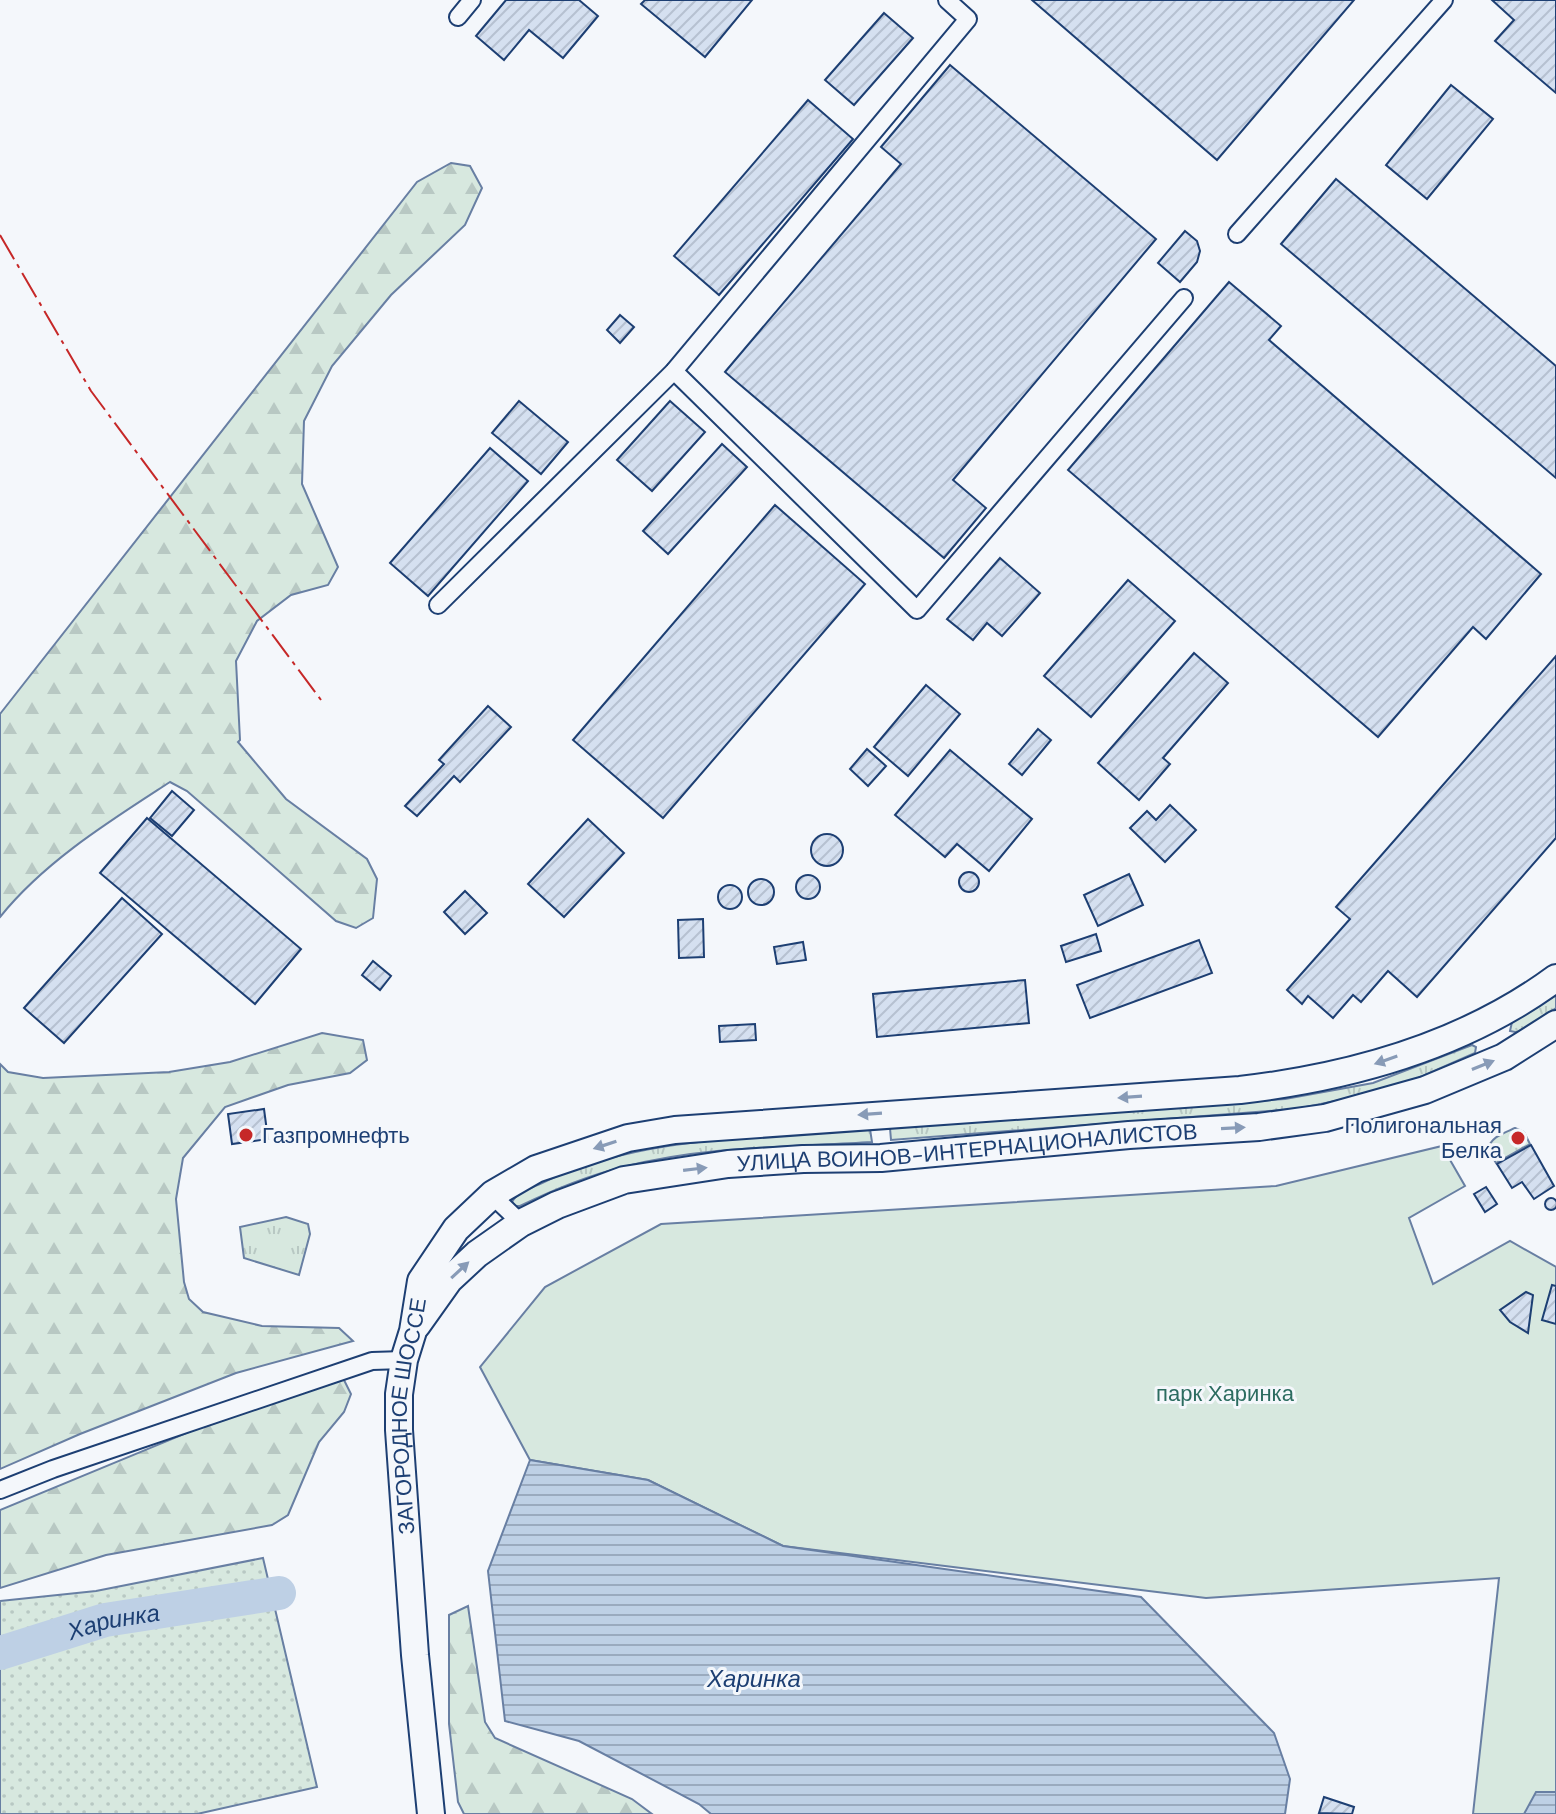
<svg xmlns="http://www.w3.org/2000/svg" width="1556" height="1814" font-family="'DM Sans',sans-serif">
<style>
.grass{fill:url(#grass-tufts);stroke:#687fa3;stroke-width:2}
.forest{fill:url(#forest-firs);stroke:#687fa3;stroke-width:2}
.park{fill:#d7e8df;stroke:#687fa3;stroke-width:2}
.garden{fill:url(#garden-dots);stroke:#687fa3;stroke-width:2}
.water{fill:url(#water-rules);stroke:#687fa3;stroke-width:2}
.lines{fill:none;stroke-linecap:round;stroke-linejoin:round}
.river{stroke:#bed0e5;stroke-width:34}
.building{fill:url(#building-hatch);stroke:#1d3f73;stroke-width:2}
.minor-casing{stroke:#1d3f73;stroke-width:20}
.primary-casing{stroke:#1d3f73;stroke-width:30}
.minor{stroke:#f4f7fb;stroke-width:16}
.primary{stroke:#f4f7fb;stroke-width:26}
.power{stroke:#c62828;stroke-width:2;stroke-dasharray:28 6 4 6;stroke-linecap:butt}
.oneway{fill:#889bb7}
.poi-dot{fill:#c62828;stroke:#f4f7fb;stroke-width:3}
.labels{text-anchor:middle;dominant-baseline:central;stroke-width:6;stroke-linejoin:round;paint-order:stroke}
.poi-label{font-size:22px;fill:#1d3f73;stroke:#f4f7fb;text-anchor:end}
.street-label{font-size:22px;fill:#1d3f73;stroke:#f4f7fb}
.park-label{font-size:22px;fill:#2c6c60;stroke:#f4f7fb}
.water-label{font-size:24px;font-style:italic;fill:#1d3f73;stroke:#f4f7fb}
</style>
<defs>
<pattern id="grass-tufts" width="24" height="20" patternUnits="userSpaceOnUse" patternTransform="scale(2)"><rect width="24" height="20" fill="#d7e8df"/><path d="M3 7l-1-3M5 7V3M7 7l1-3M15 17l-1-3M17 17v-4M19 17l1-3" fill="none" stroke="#b8c8c3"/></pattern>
<pattern id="forest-firs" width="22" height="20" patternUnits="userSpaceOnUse" patternTransform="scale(2)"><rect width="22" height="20" fill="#d7e8df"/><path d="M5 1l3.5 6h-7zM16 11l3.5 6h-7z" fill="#b8c8c3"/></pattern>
<pattern id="garden-dots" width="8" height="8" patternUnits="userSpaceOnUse" patternTransform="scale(2)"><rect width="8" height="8" fill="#d7e8df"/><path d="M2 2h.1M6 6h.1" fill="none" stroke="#b8c8c3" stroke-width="1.8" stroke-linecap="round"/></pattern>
<pattern id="water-rules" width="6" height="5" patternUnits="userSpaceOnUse" patternTransform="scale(2)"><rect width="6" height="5" fill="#bed0e5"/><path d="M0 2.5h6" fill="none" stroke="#9aaabe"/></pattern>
<pattern id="building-hatch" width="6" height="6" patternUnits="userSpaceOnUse" patternTransform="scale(2)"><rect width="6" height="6" fill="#d5e0f0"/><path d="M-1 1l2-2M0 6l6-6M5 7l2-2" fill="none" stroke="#b6c1d1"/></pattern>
</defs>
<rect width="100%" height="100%" fill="#f4f7fb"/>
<g class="grass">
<path d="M1556,995V1008L1520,1033L1510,1031L1512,1022Z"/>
<path d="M1472,1045L1476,1047L1475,1053L1409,1082L1360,1096L1296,1109L891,1140L890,1128L1285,1099L1373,1083Z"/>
<path d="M1515,1128L1524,1132L1530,1144L1496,1163L1488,1150C1490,1137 1504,1133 1515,1128Z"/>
<path d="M870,1129L872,1142C789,1147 703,1146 623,1167C587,1176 553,1190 520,1206H515L512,1202C517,1192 531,1188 542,1183C640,1135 763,1138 870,1129Z"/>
<path d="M286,1217L308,1224L310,1234L299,1275L244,1258L240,1227Z"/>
</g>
<g class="forest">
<path d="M451,163L470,166L482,188L465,225L391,295L332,366L304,421L302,484L338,567L328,585L291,595L257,621L236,661L240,740L238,742L286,799L367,859L377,879L373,918L356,928L336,921L187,791L170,782C110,821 45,861 0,917V714L417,182Z"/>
<path d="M322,1033L363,1040L367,1060L350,1073L288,1085L225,1107L183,1158L176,1199L184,1282L189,1299L203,1312L262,1326L339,1328L353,1341L236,1373L80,1434L0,1469V1064L8,1072L43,1078L169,1072L230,1062Z"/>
<path d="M339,1370L351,1394L344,1412L319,1442L288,1515L272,1525L106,1555L0,1588V1510Z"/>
<path d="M468,1606L485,1722L495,1738L632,1799L652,1814H464L458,1802L449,1724V1615Z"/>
</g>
<path class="park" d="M1442,1146L1465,1186L1409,1218L1433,1284L1510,1241L1556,1267V1814H1473L1499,1578L1206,1598L783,1546L648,1480L530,1460L480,1367L545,1287L661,1224L1276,1186Z"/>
<path class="garden" d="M263,1558L317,1787L197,1814H0V1601L96,1591Z"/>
<g class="water">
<path d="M530,1460L648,1480L783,1546L1141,1597L1274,1733L1290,1779L1285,1814H711L699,1804L579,1741L505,1721L488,1571Z"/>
<path d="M1536,1792H1556V1814H1524Z"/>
</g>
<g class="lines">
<path class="river" id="s1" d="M0,1653L105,1620L279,1593"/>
</g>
<g class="building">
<path d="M506,0H579L598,16L563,58L529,30L504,60L476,36Z"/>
<path d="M645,0H752L705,57L641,4Z"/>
<path d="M1032,0H1354L1217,160Z"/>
<path d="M1492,0H1556V93L1495,41L1514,20Z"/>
<path d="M884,13L913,38L854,105L825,80Z"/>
<path d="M950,65L1156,239L953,480L986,508L944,558L725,372L901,164L881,147Z"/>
<path d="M1451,85L1493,119L1427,199L1386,165Z"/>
<path d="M808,100L853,139L719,295L674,256Z"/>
<path d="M1336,179L1556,366V478L1281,244Z"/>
<path d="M1185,231L1197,241L1200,251L1197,262L1180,282L1158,263Z"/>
<path d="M1229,282L1281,326L1269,340L1541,574L1486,639L1473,627L1378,737L1068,470Z"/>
<path d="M620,315L634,327L620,343L607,330Z"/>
<path d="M519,401L568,442L541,474L492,433Z"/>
<path d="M670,401L705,432L652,491L617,460Z"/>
<path d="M722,444L747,467L668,554L643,531Z"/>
<path d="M490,448L528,481L428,596L390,563Z"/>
<path d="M775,505L865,584L663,818L573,740Z"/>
<path d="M1000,558L1040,593L1002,636L987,623L973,640L947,619Z"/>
<path d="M1128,580L1175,621L1091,717L1044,676Z"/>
<path d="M1194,653L1228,683L1163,758L1170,764L1139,800L1098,763Z"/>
<path d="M1556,656V838L1417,997L1388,971L1361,1002L1353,995L1333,1018L1308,996L1302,1004L1287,990L1350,919L1336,907Z"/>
<path d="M926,685L960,714L908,776L874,747Z"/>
<path d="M488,706L511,727L460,782L454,776L417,816L405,806L444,764L439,760Z"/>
<path d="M1038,729L1051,740L1022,775L1009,764Z"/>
<path d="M867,749L886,766L868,786L850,769Z"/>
<path d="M950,750L1032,819L989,871L957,844L945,857L895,815Z"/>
<path d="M172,791L194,810L172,836L150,818Z"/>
<path d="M1170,805L1196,830L1165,862L1130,828L1147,811L1156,820Z"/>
<path d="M147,818L301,949L255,1004L100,873Z"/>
<path d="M588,819L624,853L564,917L528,884Z"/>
<circle cx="827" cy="850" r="16"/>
<circle cx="969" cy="882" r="10"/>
<path d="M1129,874L1143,905L1098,926L1084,895Z"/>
<circle cx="808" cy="887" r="12"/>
<circle cx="761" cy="892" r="13"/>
<circle cx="730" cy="897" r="12"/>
<path d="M465,891L487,913L465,934L444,912Z"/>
<path d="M122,898L162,934L64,1043L24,1008Z"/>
<path d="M703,919L704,957L679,958L678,920Z"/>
<path d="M1096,934L1101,951L1066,962L1061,946Z"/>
<path d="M1199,940L1212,973L1090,1018L1077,985Z"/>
<path d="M803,942L806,960L777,964L774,947Z"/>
<path d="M373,961L391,976L380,990L362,975Z"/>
<path d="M1025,980L1029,1023L877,1037L873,994Z"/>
<path d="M755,1024L756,1040L720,1042L719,1026Z"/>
<path d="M264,1109L268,1139L232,1144L228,1114Z"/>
<path d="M1531,1145L1554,1186L1534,1199L1522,1182L1512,1188L1497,1164Z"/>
<path d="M1486,1187L1497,1204L1485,1212L1474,1194Z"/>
<circle cx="1551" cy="1204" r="6"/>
<path d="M1552,1285L1556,1286V1324L1542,1320Z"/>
<path d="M1526,1292L1533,1295L1528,1333L1510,1322L1500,1310Z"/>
<path d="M1324,1797L1354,1807L1352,1814L1319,1813Z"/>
</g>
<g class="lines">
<defs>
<g id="minor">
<path d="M458,17L472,0"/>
<path d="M1237,234L1444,0"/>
<path d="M674,371L917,610L1184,298"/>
<path d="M438,605L674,371L968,19L947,0"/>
<path d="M493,1194L500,1203L521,1223"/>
<path d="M0,1490L53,1469L372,1361L404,1360"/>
</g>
<g id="primary">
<path id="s2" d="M417,1325L449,1280L477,1254L521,1223L557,1205L624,1180L728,1164L803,1159L881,1158L1129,1135L1259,1127L1325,1118L1425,1090L1504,1057L1556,1024"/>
<path id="s3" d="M431,1814L415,1655L399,1430V1394L404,1360L413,1331L421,1281L456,1229L493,1194L536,1169L628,1138L675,1130L1240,1090C1352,1077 1464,1046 1556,978"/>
</g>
</defs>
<use href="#minor" class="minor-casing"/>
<use href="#primary" class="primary-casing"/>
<use href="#minor" class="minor"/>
<use href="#primary" class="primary"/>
<path class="power" d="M0,235L91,391L321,700"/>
</g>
<defs><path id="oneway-solid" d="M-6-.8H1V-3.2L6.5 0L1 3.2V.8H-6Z" transform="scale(2)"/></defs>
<g class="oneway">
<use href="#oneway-solid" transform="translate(1386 1060) rotate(161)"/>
<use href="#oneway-solid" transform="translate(1483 1065) rotate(-22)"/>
<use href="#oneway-solid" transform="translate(1130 1097) rotate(176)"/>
<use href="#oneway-solid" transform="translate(870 1114) rotate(176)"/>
<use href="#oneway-solid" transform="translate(1233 1128) rotate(-3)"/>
<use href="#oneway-solid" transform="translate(605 1145) rotate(162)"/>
<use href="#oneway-solid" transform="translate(695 1169) rotate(-7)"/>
<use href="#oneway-solid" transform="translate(460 1270) rotate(-43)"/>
</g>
<g class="poi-dot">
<circle cx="246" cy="1135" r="8"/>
<circle cx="1518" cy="1138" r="8"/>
</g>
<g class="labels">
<g class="poi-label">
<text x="1502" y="1125">Полигональная<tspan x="1502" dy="25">Белка</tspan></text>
<text x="262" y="1135" text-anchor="start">Газпромнефть</text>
</g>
<g class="street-label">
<text stroke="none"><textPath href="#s2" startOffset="604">УЛИЦА ВОИНОВ-ИНТЕРНАЦИОНАЛИСТОВ</textPath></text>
<text stroke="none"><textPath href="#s3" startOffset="400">ЗАГОРОДНОЕ ШОССЕ</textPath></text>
</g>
<g class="park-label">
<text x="1225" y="1393">парк Харинка</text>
</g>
<g class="water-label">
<text stroke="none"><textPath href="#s1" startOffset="118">Харинка</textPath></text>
<text x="754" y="1678">Харинка</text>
</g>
</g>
</svg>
